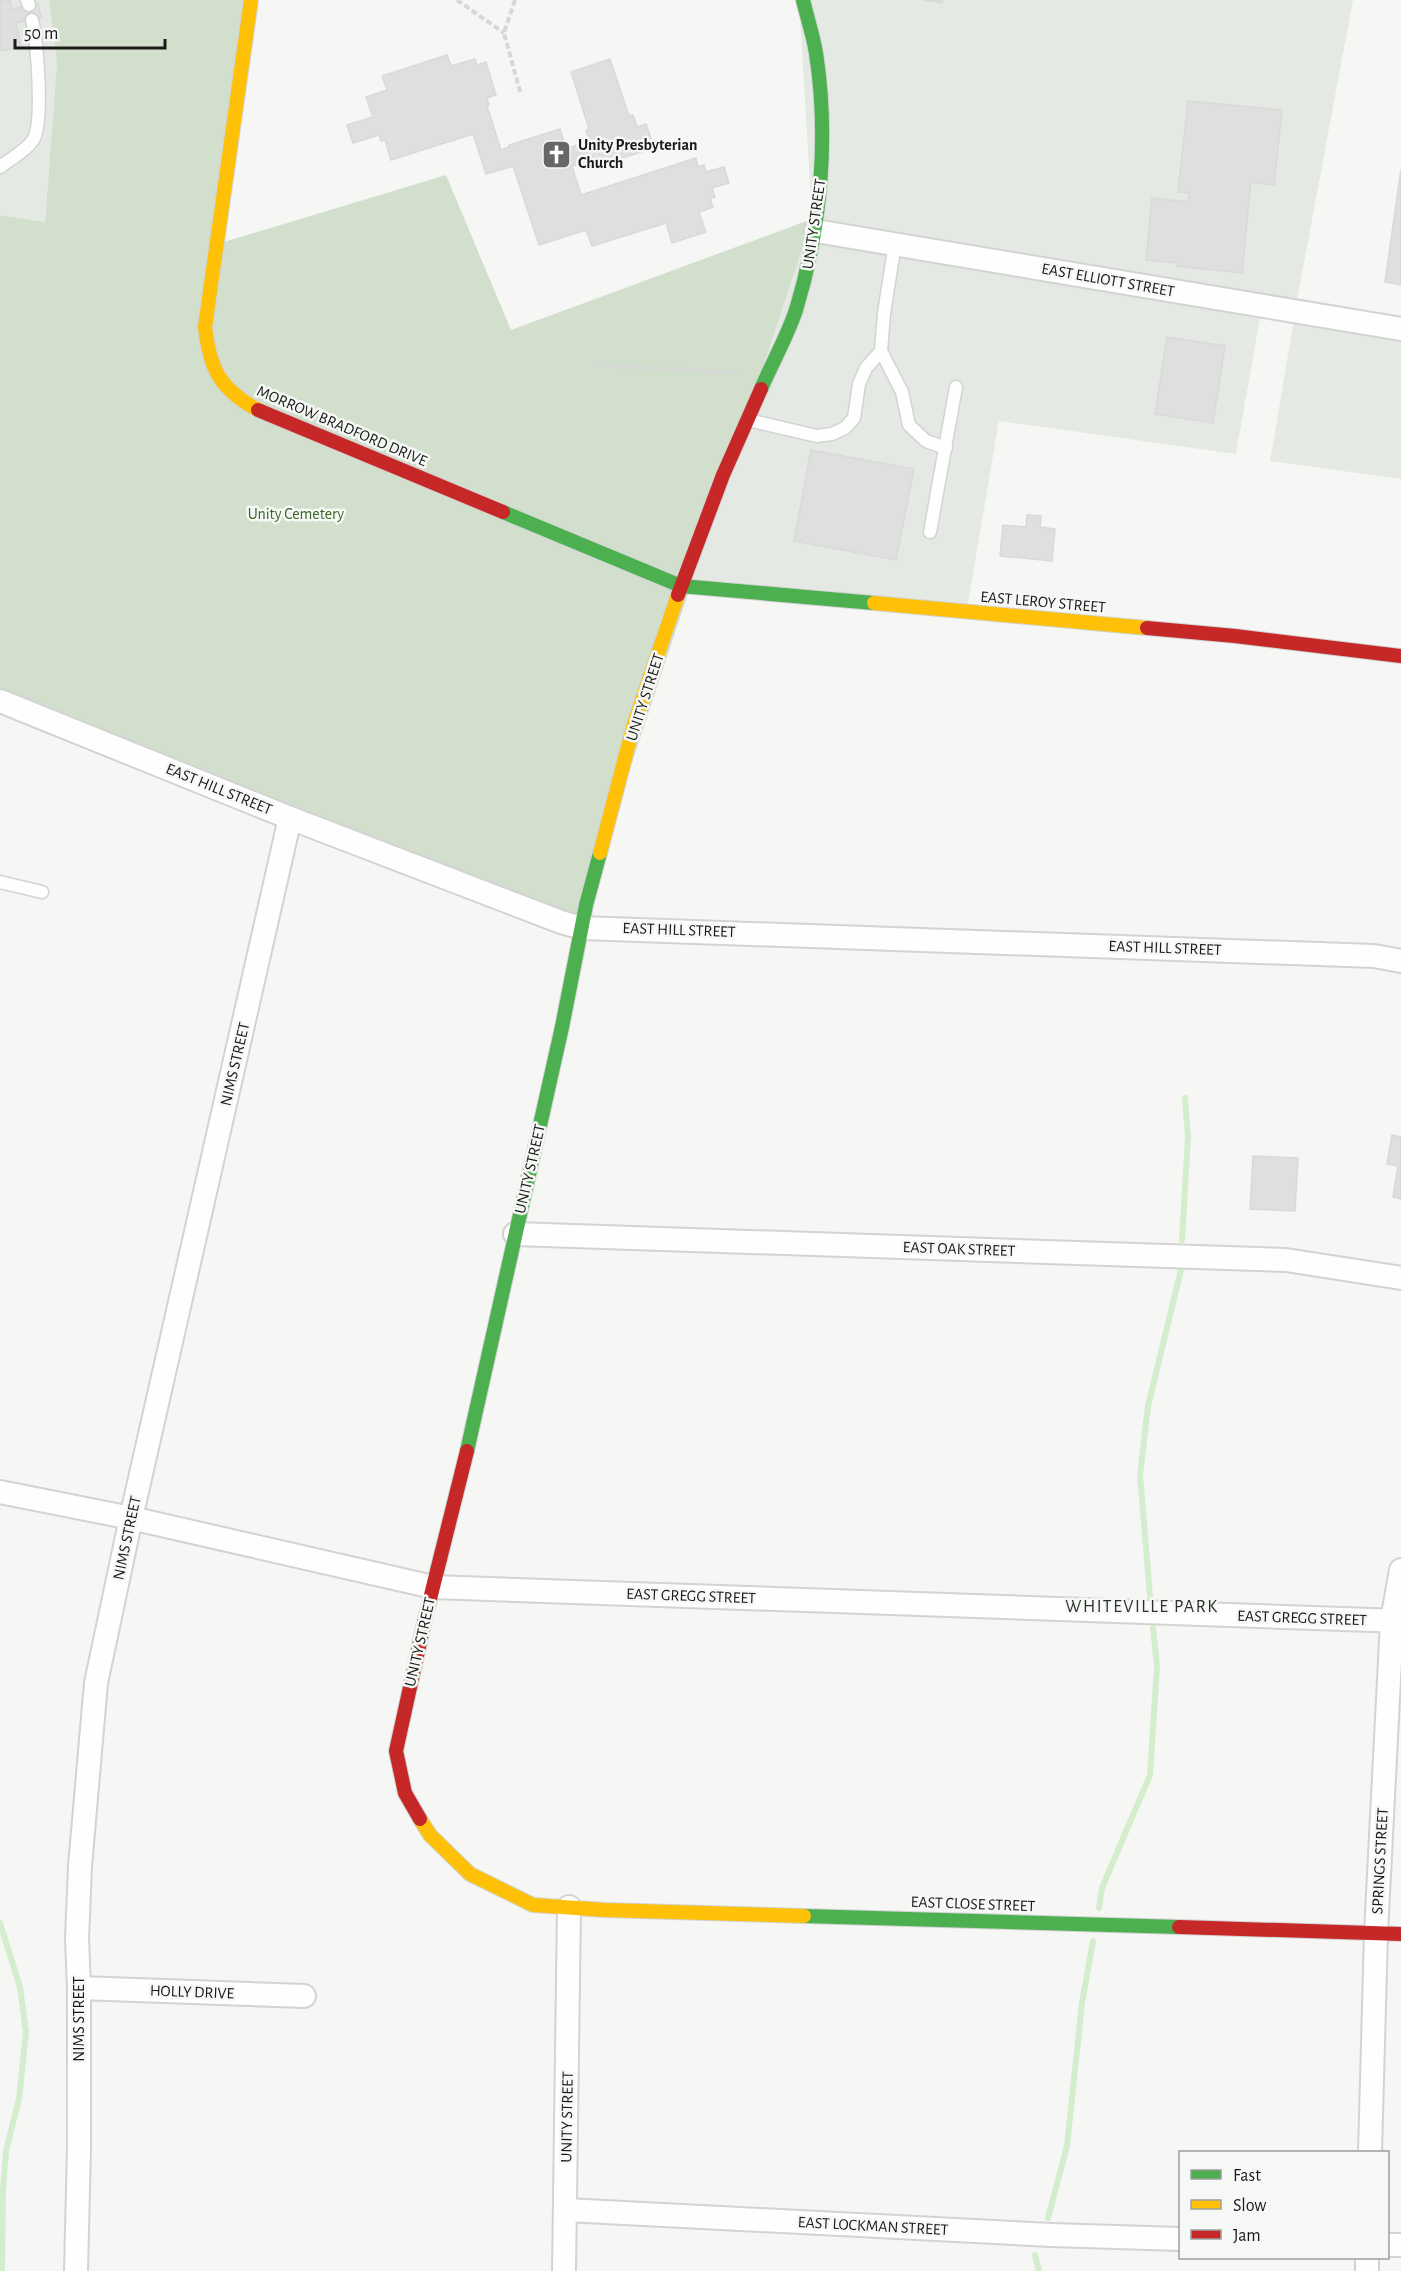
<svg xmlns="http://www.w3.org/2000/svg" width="1401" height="2271" font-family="'Alegreya Sans',sans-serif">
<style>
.built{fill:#e5e9e3}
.green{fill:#d2dfcd}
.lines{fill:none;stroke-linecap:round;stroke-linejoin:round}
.stream{stroke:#d4edcc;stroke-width:6}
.building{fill:#dfdfdf;stroke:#d9d9d9;stroke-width:1.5}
.lane-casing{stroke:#d2d3d2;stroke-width:15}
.street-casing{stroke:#d2d3d2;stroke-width:26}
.fast-casing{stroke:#d2d3d2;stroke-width:16}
.slow-casing{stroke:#d2d3d2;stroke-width:16}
.jam-casing{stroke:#d2d3d2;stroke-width:16}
.path{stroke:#d6d7d6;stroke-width:4;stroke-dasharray:6 3;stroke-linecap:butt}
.lane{stroke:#fefefe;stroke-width:12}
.street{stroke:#fefefe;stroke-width:22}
.fast{stroke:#4caf50;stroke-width:14}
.slow{stroke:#ffc107;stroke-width:14}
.jam{stroke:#c62828;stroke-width:14}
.labels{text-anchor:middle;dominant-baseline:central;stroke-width:5;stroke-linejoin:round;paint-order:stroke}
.poi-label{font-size:16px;font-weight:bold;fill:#191a19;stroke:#f5f8f4;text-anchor:start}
.street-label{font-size:16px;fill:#191a19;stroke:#f5f8f4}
.park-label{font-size:16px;fill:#386527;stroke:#f5f8f4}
.neighbourhood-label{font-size:18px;letter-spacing:1.5px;fill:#2c2f2b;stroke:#f5f8f4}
</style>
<rect width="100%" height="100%" fill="#f6f7f5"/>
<g class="built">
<path d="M0,0H49L57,63L45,222L0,215Z"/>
<path d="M799,0H1353L1297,300L1264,295L1236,454L999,421L967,609L690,585L812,219Z"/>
<path d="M1296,307L1401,326V479L1270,461Z"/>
</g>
<path class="green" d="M49,0H248L214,245L446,175L511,330L812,219L579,923L0,697V215L45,222L57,63Z"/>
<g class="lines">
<g class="stream">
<path d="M1182,1240L1188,1137L1185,1098"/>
<path d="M1150,1596L1140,1475L1148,1406L1181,1270"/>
<path d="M1099,1908L1102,1888L1150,1775L1157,1666L1153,1628"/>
<path d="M0,1923L20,1987L26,2032L19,2099L6,2151L3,2189L2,2271"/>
<path d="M1048,2218L1067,2146L1082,2003L1093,1941"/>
<path d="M1035,2255L1039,2271"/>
</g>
</g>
<g class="building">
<path d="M0,0H10L12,9L38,3L41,18L16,23L21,47L0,51Z"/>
<path d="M922,0H942V3Z"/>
<path d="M447,55L451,66L475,59L477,65L486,62L496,95L487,98L489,105L487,106L501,150L509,147V145L560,129L566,149L589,141L586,130L589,129L571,72L610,59L629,116L633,115L637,127L646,124L654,148L588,169L586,162L572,166L581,195L696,158L698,167L704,165L706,172L724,167L729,183L712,188L715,197L710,199L713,207L699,212L706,232L672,243L666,223L592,246L586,230L539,245L513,166L486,174L473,134L391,160L385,140L381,141L379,135L353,143L347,125L373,117L366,97L387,90L382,76Z"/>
<path d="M1188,101L1282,110L1274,185L1251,182L1242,273L1177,266L1178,263L1146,260L1152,198L1188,202L1189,193L1178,192Z"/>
<path d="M1401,169V285L1385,282Z"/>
<path d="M1167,337L1225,346L1213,423L1155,414Z"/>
<path d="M811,450L914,469L896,560L794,541Z"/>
<path d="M1027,515L1041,516L1040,527L1055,529L1052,561L1000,556L1003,525L1026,527Z"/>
<path d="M1392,1135L1401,1137V1199L1393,1197L1398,1166L1387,1164Z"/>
<path d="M1253,1156L1298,1158L1295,1211L1250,1209Z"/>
</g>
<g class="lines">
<defs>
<g id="lane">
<path d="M27,0L29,5"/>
<path d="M0,167C10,159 26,151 33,140C44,123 37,41 32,20"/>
<path d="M881,351L902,392L909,425L926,441L946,448"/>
<path d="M748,420L817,436L832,434L845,428L854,418L859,384L866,368L881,351L884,313L895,244"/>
<path d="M930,532L956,387"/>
<path d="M0,882L42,892"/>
</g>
<g id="street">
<path d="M816,231L1401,329"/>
<path d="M0,701L290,818L561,922L582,928L1374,956L1401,961"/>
<path d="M515,1234L1286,1260L1401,1278"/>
<path d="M0,1492L131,1518L433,1587L1401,1621"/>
<path d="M79,1988L304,1996"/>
<path d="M1370,2152L1376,1933L1392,1621L1401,1570"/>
<path d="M566,2210L1051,2235L1180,2239"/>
<path d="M1388,2245H1401"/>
<path d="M76,2271L79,2148V1988L77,1938L80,1866L96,1683L131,1518L290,818"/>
<path d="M564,2271L569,1907"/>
<path d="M1367,2271V2258"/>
</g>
<g id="fast">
<path d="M761,389C772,363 787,337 796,310C821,228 829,138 816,53C813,35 807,17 803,0"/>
<path d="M503,512L681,586L874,603"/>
<path d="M467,1451L562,1027L586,905L600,853"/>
<path d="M804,1916L1179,1927"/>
</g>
<g id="slow">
<path d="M251,0L205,327C210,370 220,389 258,410"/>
<path d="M874,603L1147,628"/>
<path d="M600,853L634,724L678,595"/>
<path d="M420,1819L430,1835L470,1874L533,1905L605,1910L804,1916"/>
</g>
<g id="jam">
<path d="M258,410L503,512"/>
<path d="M678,595L723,475L761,389"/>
<path d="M1147,628L1235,636L1401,656"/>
<path d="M420,1819L405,1793L396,1751L425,1619L467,1451"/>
<path d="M1179,1927L1401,1934"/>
</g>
</defs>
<use href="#lane" class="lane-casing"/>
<use href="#street" class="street-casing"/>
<use href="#fast" class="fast-casing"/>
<use href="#slow" class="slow-casing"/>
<use href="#jam" class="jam-casing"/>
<g class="path">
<path d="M457,0L504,33"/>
<path d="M515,0L504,33L521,95"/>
<path d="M597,365L740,373"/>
</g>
<use href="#lane" class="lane"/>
<use href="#street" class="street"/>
<use href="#fast" class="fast"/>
<use href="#slow" class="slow"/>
<use href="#jam" class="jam"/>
</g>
<defs>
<symbol id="church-square" viewBox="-11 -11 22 22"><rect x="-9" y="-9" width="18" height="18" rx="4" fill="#666766" stroke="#f5f8f4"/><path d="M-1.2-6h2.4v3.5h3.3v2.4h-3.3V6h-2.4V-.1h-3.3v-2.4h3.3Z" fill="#fff"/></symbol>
</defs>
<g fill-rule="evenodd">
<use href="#church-square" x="540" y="138" width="33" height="33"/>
</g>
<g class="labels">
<g class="poi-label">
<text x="578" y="145">Unity Presbyterian<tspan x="578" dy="18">Church</tspan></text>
</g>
<g class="street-label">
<text transform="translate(814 224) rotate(-82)">UNITY STREET</text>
<text transform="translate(1108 280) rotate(10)">EAST ELLIOTT STREET</text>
<text transform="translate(342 426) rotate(23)">MORROW BRADFORD DRIVE</text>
<text transform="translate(1043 602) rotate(5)">EAST LEROY STREET</text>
<text transform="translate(645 697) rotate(-72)">UNITY STREET</text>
<text transform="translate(219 789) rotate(22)">EAST HILL STREET</text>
<text transform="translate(679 930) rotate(2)">EAST HILL STREET</text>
<text transform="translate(1165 948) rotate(2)">EAST HILL STREET</text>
<text transform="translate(235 1064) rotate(-77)">NIMS STREET</text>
<text transform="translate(530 1169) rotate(-77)">UNITY STREET</text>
<text transform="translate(959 1249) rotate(2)">EAST OAK STREET</text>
<text transform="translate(127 1538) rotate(-78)">NIMS STREET</text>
<text transform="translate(691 1596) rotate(2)">EAST GREGG STREET</text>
<text transform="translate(1302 1618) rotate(2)">EAST GREGG STREET</text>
<text transform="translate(420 1642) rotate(-77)">UNITY STREET</text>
<text transform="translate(1380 1861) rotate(-87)">SPRINGS STREET</text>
<text transform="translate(973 1904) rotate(2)">EAST CLOSE STREET</text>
<text transform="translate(192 1992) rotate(2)">HOLLY DRIVE</text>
<text transform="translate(79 2019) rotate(-90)">NIMS STREET</text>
<text transform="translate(567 2117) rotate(-89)">UNITY STREET</text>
<text transform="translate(873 2226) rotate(3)">EAST LOCKMAN STREET</text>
</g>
<g class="park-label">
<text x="296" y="514">Unity Cemetery</text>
</g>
<g class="neighbourhood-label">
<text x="1142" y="1607">WHITEVILLE PARK</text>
</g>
</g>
<rect x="1179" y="2151" width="210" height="108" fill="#f5f8f4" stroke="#9d9f9c" stroke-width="1.5"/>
<rect x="1191" y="2170" width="30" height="9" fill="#4caf50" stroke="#9d9f9c" stroke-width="1.5"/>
<text x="1233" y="2181" font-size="18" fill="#191a19">Fast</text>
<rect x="1191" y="2200" width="30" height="9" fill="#ffc107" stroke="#9d9f9c" stroke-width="1.5"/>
<text x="1233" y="2211" font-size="18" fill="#191a19">Slow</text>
<rect x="1191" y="2230" width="30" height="9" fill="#c62828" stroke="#9d9f9c" stroke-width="1.5"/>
<text x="1233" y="2241" font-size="18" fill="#191a19">Jam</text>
<path d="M15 39v9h150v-9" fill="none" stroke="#191a19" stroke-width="3"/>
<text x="24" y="39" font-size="18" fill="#191a19" stroke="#f5f8f4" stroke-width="4.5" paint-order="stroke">50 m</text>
</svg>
